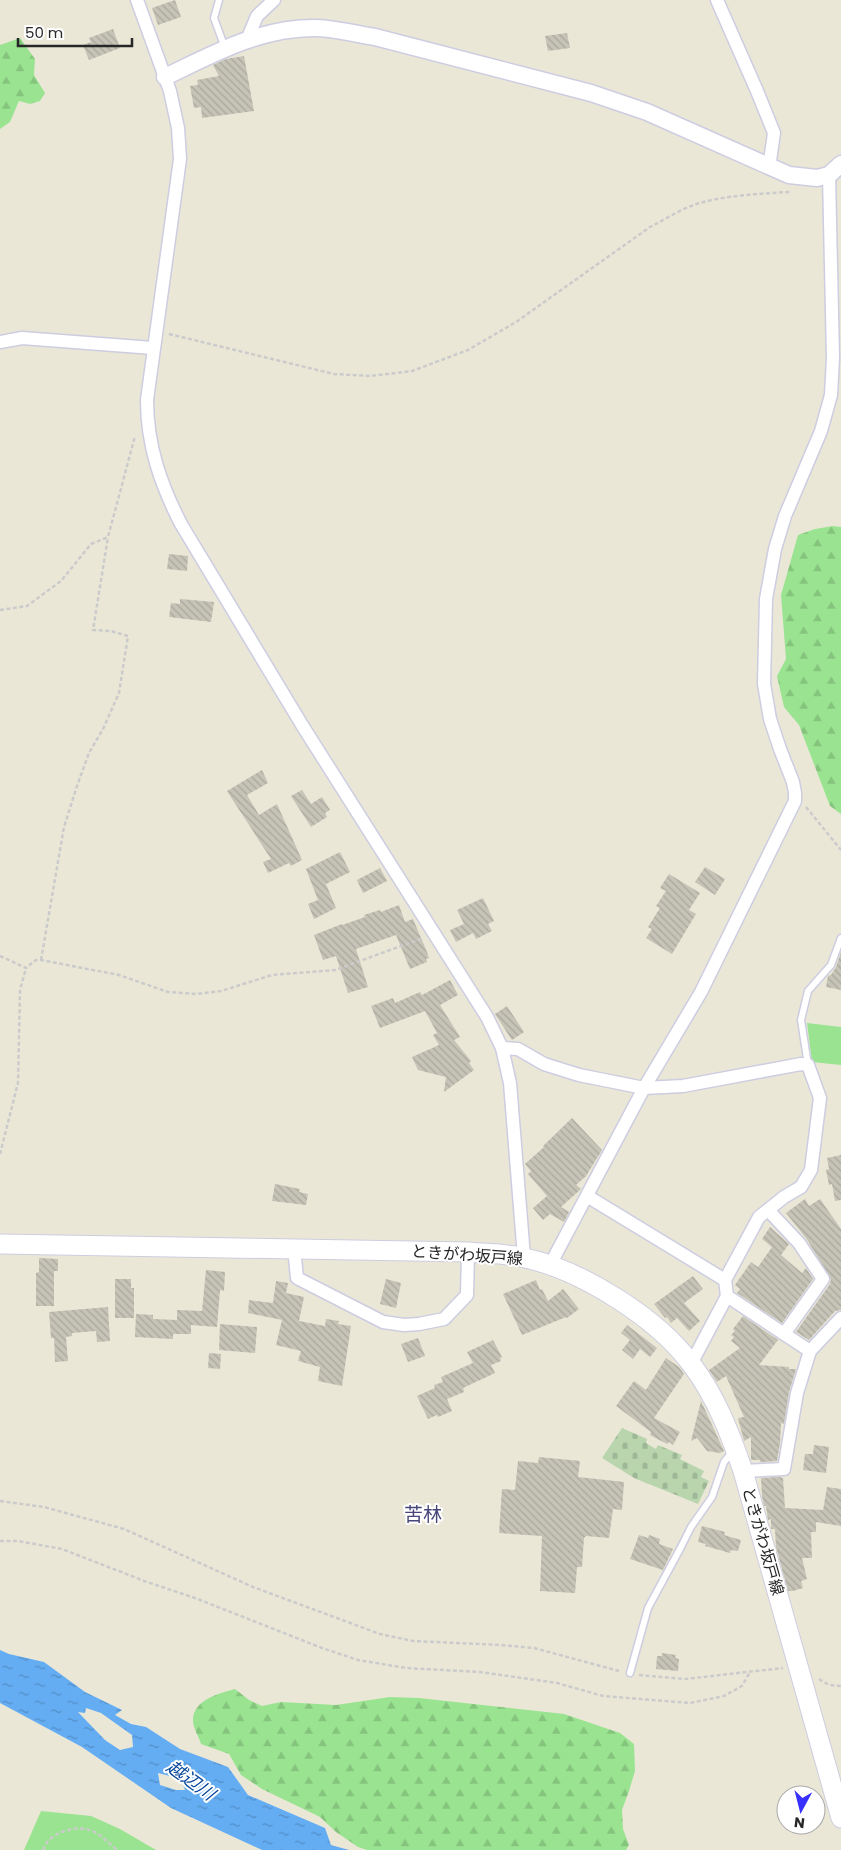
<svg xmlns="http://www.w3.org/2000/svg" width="841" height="1850" font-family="Poppins,'Noto Sans JP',sans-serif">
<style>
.green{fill:#9ae491}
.forest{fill:url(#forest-firs)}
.cemetery{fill:url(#cemetery-stones)}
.water{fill:url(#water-ripples);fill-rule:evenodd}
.building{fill:url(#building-back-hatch)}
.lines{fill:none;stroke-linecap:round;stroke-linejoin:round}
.service-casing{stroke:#cdcde1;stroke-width:9}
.minor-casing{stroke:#cdcde1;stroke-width:15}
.tertiary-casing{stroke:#cdcde1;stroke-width:19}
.secondary-casing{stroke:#cdcde1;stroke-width:21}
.path{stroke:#cbcbcb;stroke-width:2.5;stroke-dasharray:4 2.5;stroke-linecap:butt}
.service{stroke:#fff;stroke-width:6}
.minor{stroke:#fff;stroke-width:12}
.tertiary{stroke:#fff;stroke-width:16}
.secondary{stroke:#fff;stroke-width:19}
.labels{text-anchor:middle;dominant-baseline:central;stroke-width:4;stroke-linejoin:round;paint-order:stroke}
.street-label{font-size:16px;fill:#272727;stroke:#fff}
.water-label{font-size:18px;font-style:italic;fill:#08479a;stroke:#fff}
.quarter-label{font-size:19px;fill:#484679;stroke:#fff}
</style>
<defs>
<pattern id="forest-firs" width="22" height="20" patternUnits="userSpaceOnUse" patternTransform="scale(1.25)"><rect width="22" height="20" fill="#9ae491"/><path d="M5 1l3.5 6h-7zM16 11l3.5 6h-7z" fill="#85c47d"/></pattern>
<pattern id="cemetery-stones" width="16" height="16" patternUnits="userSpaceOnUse" patternTransform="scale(1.25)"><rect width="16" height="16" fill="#b8d5ae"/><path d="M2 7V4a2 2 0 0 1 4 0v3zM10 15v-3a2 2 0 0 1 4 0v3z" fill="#9eb796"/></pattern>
<pattern id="water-ripples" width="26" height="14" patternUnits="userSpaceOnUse" patternTransform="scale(1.25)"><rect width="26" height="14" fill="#64adf3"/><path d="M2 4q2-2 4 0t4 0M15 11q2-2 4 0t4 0" fill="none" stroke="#528dc5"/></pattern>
<pattern id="building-back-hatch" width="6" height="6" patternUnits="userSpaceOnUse" patternTransform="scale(1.25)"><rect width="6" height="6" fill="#c6c3b7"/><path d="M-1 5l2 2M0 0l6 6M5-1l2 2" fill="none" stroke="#aaa89d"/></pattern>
</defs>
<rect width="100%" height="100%" fill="#ebe7d7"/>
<g class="green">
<path d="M807,1023L841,1027V1065L812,1062Z"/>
<path d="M41,1811L91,1816L120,1829L156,1850H24Z"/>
</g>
<g class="forest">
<path d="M20,38L35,59L34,75L45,93L40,101L30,104L19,101L10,122L0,129V45Z"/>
<path d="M833,526L841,527V814L830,806L799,725L784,707L777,676L786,659L781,595L798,535L815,529Z"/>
<path d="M235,1689L249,1700L262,1706L281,1702L336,1705L390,1697L419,1698L564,1714L620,1733L634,1744L635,1771L629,1791L622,1810L623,1829L629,1845L626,1850H367L358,1847L336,1832L320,1817L262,1789L241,1775L229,1754L201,1744C199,1737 193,1728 193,1721C192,1700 220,1693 235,1689Z"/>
</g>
<path class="cemetery" d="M622,1428L647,1439L646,1443L656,1449L658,1445L682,1455L680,1459L704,1471L701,1477L709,1481L698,1504L634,1478L602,1458Z"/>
<path class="water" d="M0,1650L9,1654L44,1662L85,1692L122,1710L115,1715L131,1724L146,1727L180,1749L228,1767L248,1795L325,1828L331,1845L349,1850H262L171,1808L82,1747L0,1703ZM86,1708L101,1713L132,1735L133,1747L120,1750L105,1740L78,1712L85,1713ZM158,1773L170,1776L182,1782L185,1790H176L160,1785Z"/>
<g class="building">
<path d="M175,0L181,17L158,25L152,8Z"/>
<path d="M113,29L120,48L89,60L83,45L91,42L89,38Z"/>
<path d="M567,33L570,48L548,51L545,36Z"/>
<path d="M244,56L254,111L202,118L201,107L194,108L190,86L198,85L197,80L219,76L213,65L226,59Z"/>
<path d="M169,554L188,556L187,571L167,569Z"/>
<path d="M180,599L214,602L211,622L169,617L171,603L180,604Z"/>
<path d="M262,770L268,783L247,795L259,815L277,804L302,860L291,866L289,863L268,873L263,862L271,859L227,791Z"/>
<path d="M302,790L311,804L322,797L330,810L325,813L327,817L311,827L291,796Z"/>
<path d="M340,852L350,872L326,884L336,908L314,919L308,904L318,900L306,869Z"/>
<path d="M705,867L725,879L715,895L695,882Z"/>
<path d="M380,868L387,881L363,893L357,880Z"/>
<path d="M669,874L700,893L689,910L696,914L672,954L646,938L652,929L648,927L660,908L656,906L666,891L660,888Z"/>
<path d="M483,898L494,921L488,924L492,931L476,939L473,933L456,942L450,930L464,924L457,910Z"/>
<path d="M399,905L405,922L413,919L427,952L429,958L426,959L427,962L410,969L396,935L356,949L368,987L348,993L336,956L323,960L314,935L342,924V925L365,917L364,915L380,910L381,912Z"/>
<path d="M841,952V990L826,987L828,976L831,975L836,967Z"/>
<path d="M450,980L458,995L440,1005L460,1037L454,1040L471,1061L469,1063L474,1070L444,1092L446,1077L418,1070L412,1057L439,1045L433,1035L437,1033L425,1011L380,1028L371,1006L393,998L395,1003L420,992L422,995Z"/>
<path d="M507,1006L524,1032L512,1040L495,1014Z"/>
<path d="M572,1118L602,1150L586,1176L576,1185L581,1189L561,1207L569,1212L564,1222L550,1214L543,1220L533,1208L547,1196L528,1174L531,1171L525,1164L544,1147L543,1146Z"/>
<path d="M841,1155V1200L835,1201L832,1184L829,1185L826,1170L829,1169L827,1158Z"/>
<path d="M275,1184L300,1189L299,1192L308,1194L306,1205L272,1201Z"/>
<path d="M805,1199L809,1206L820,1199L841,1229V1310L835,1311L809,1340L796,1332L830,1284L831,1279L806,1238L786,1213Z"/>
<path d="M770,1227L789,1244L781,1255L802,1273L806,1268L813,1279L782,1323L737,1293L740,1289L735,1285L751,1262L758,1267L772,1247L762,1239Z"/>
<path d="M39,1258L58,1259V1271H54V1306H36V1273L39,1272Z"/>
<path d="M206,1270L225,1272L224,1291L220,1290L217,1327L191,1325V1334H173V1339L135,1337L136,1314L153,1315V1319L177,1320V1310L202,1311Z"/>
<path d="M693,1276L703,1289L684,1303L700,1321L689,1331L677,1318L671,1323L667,1317L665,1318L654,1304Z"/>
<path d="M115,1279H131V1288H134V1318H115Z"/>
<path d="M386,1279L401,1283L396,1308L380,1304Z"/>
<path d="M536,1280L540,1290L542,1289L548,1301L563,1289L579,1309L567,1318L566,1317L522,1335L503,1294Z"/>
<path d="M276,1281L288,1283L286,1293L304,1297L299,1321L325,1326L326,1319L339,1321L338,1324L351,1326L342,1386L318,1381L320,1367L298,1361L301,1351L276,1345L282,1320L248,1313L249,1300L273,1303Z"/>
<path d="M108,1307L110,1341L97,1342L96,1331L72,1333V1336L66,1337L68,1361L55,1362L54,1338H51L49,1312Z"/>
<path d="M743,1316L778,1340L759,1365L789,1367V1369H796L789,1392L784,1424L781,1423L780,1443L777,1461L760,1462V1460H751V1437L744,1441L738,1418L744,1417L726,1376L717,1382L709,1370L740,1348L731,1341L734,1337L731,1335L735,1331L733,1329Z"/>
<path d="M220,1324L257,1327L255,1353L219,1350Z"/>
<path d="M627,1325L657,1348L650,1357L640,1349L633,1359L622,1350L630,1340L621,1333Z"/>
<path d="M418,1338L425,1356L408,1362L401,1344Z"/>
<path d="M493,1340L502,1357L500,1358L501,1361L491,1365L495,1373L463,1388L464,1392L447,1399L452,1411L438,1417L437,1415L428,1419L417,1396L435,1388L434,1385L443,1382L441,1377L473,1363L467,1352Z"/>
<path d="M209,1353L221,1354L220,1369L208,1368Z"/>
<path d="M666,1358L679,1367L684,1374L654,1418L680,1432L673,1445L669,1442L667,1444L650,1435L651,1432L616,1406L634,1381L646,1390Z"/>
<path d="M701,1401L724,1451L720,1453L707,1451L697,1438L691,1441Z"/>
<path d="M814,1445L829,1447L826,1473L803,1470L805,1454H813Z"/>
<path d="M539,1457L580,1461L578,1477L624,1482L622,1510L613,1509L609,1538L586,1536L584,1538L582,1567H577L575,1593L540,1591L542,1536L499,1533L502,1489L515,1490L518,1461L538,1463Z"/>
<path d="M779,1477L783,1478L785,1508L823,1510L827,1487L841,1489V1526L816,1522V1532H811L812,1558H802L807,1579L801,1581L803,1588L793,1591H788L776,1547L775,1529H771V1519L768,1520L766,1506H764L762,1496L761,1478Z"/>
<path d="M702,1526L725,1532L724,1535L741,1540L738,1551L731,1550L730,1553L705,1546L706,1544L698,1542Z"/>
<path d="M639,1535L648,1538L649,1535L660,1539L659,1544L673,1549L663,1570L630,1559Z"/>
<path d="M662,1653L676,1655L675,1658L679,1659L678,1671L656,1669L657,1656H662Z"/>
</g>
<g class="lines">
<defs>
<g id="service">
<path d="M219,0L214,18L225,48"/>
<path d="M808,1065L801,1020L808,991L831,965L841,938"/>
<path d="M630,1673L648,1608L680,1549L691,1527L712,1497L724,1462L733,1451"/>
</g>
<g id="minor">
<path d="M137,0L170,91L178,128L180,159L147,400C147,446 161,485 181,524L302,725L487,1017L502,1048L510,1083L524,1257"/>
<path d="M717,0L757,91L774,133L769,168"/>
<path d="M247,40L257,16L274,0"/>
<path d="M0,342L22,338L153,348"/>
<path d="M502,1048L518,1049L544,1064L579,1075L644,1088L683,1086L801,1064L808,1065L820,1098L811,1170L801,1187L784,1197L759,1217L725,1280"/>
<path d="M587,1196L725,1280L727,1296L810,1351L841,1318"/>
<path d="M768,1210L799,1243L823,1279L784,1334"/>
<path d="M294,1248L297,1278L383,1322L404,1325L419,1324L444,1319L467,1295L468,1252"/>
<path d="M550,1265L644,1088L701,992L795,801V793L793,782L780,749L770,719L764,684L766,599L775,549L785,516L821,431L831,395L833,358L829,175"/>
<path d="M691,1364L727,1296"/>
<path d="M743,1471L784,1469L797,1393L810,1351"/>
</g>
<path id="tertiary" d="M165,77C213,54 259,28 314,28C334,28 355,34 375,37L591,93L647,112L789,175L817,178L829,175L841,164"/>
<path id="secondary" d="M0,1244L468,1252C486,1254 507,1253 525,1258C581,1270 658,1318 692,1365C716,1397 730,1433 743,1471L841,1818"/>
</defs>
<use href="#service" class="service-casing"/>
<use href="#minor" class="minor-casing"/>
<use href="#tertiary" class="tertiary-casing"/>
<use href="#secondary" class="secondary-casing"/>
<g class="path">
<path d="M169,334L334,374L371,376L412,371L468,350L516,322L650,227C666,219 682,208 700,203C728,195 759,194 788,192L790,190"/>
<path d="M0,610L27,606L61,581L91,544L108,537L135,436"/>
<path d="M806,807L841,850"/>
<path d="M0,956L26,968L36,960H41L119,975L168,992L196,994L221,991L272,975L335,970L423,938"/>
<path d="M41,960L64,827L78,783L89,753L103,729L119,693L128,636L111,631L93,630L108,537"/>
<path d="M0,1154L18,1083L20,990L26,968"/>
<path d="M0,1501L44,1507L124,1529L253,1587L380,1634L413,1641L501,1645L534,1648L619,1671"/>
<path d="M0,1541H18L62,1549L147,1582L195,1598L322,1648L358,1660L406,1668L480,1672L557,1683L603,1696L690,1703L724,1696L742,1686L750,1672"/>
<path d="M639,1675L685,1679L783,1668"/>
<path d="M819,1679L829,1685L841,1686"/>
<path d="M43,1850C49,1832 76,1824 93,1831C102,1836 109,1843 117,1850"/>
</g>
<use href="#service" class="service"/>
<use href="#minor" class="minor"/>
<use href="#tertiary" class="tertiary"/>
<use href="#secondary" class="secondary"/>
</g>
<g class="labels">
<g class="street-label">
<text transform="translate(467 1255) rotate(4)">ときがわ坂戸線</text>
<text transform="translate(763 1541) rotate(74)">ときがわ坂戸線</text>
</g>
<g class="water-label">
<text transform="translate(191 1780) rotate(36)">越辺川</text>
</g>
<g class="quarter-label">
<text x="423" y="1514">苦林</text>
</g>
</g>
<g transform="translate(801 1810) rotate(187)"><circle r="24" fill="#ffffff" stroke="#a9a9a9"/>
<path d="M0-4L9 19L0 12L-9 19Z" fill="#3730ff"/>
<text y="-8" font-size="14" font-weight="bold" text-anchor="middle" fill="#272727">N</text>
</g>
<path d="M18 38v8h114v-8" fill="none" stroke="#272727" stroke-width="2.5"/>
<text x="25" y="38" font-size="15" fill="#272727" stroke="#ffffff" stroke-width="4" paint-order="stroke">50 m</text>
</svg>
